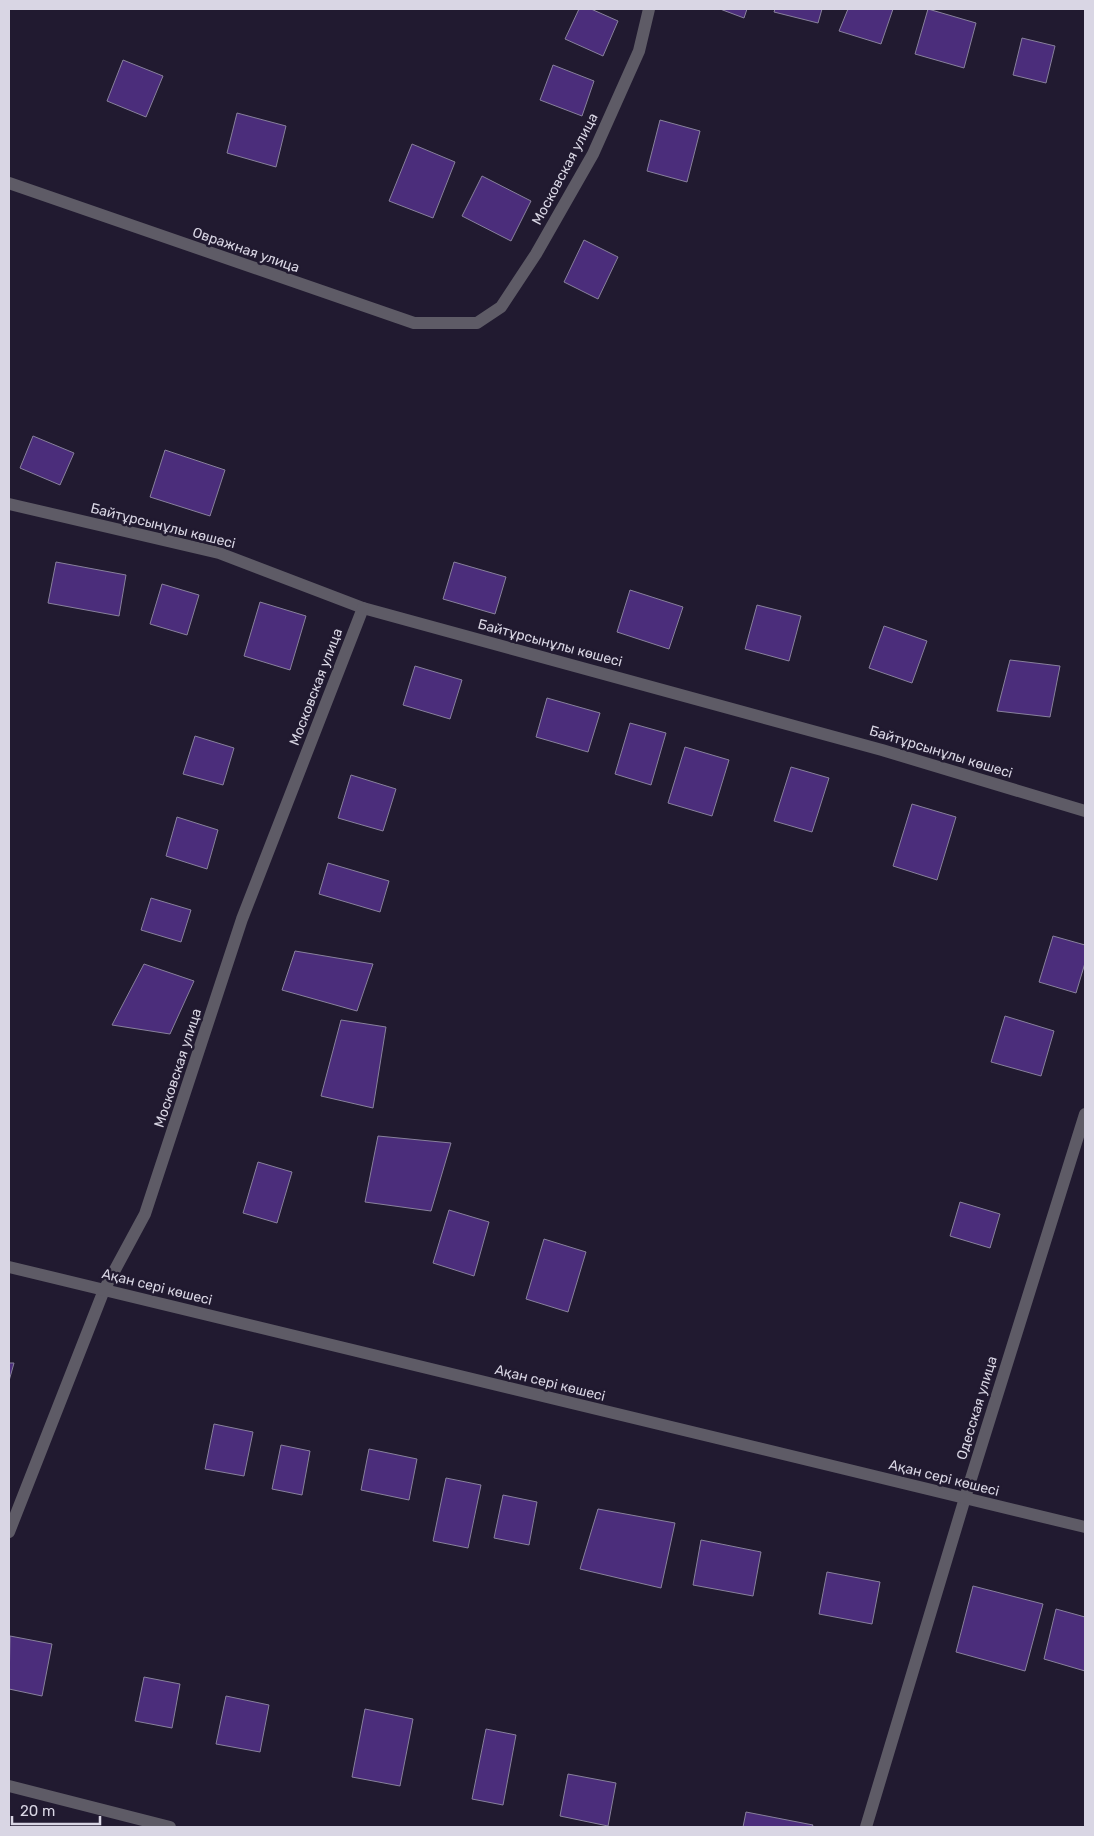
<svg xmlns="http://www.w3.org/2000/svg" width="1094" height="1836" font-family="Rubik,sans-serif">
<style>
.building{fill:#4b2d7b;stroke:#88819c}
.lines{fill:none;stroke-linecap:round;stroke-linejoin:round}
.minor{stroke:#5e5b66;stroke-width:12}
.tertiary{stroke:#5e5b66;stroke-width:12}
.labels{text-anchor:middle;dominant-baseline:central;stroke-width:5;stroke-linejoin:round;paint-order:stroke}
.street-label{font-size:14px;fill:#d9d6e4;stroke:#211a30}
</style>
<rect width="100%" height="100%" fill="#211a30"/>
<g class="building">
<path d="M579,9H591L618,21L603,56L565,39Z"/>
<path d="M720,9H747L744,18Z"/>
<path d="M775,9H822L818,23L774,12Z"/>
<path d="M848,9H893L881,44L839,31Z"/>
<path d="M928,9L976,23L964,68L915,54Z"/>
<path d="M1022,38L1055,46L1046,83L1013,75Z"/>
<path d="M123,60L163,76L146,117L107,101Z"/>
<path d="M553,65L594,81L582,116L540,100Z"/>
<path d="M237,113L286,126L276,167L227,153Z"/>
<path d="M660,120L700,131L687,182L647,171Z"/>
<path d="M412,144L455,162L433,218L389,201Z"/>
<path d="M482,176L531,201L511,241L462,216Z"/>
<path d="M584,240L618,257L598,299L564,282Z"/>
<path d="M33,436L74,453L60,485L20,468Z"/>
<path d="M165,450L225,470L210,516L150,497Z"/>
<path d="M56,562L126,575L119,616L48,603Z"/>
<path d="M454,562L506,577L495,614L443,599Z"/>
<path d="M162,584L199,595L187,635L150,624Z"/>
<path d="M630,590L683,607L669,649L617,632Z"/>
<path d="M260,602L306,616L290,670L244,656Z"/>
<path d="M757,605L801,616L789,661L745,649Z"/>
<path d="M884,626L927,641L912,683L869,668Z"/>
<path d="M1010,660L1060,666L1050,717L997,711Z"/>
<path d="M415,666L462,680L450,719L403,705Z"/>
<path d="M547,698L600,713L588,752L536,737Z"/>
<path d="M630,723L666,733L651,785L615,774Z"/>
<path d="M195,736L234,748L223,785L183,774Z"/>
<path d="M685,747L729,760L712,816L668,803Z"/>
<path d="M791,767L829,778L812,832L774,821Z"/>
<path d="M351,775L396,789L383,831L338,818Z"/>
<path d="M912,804L956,817L937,880L893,866Z"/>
<path d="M177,817L218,830L207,869L166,856Z"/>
<path d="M328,863L389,881L380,912L319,894Z"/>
<path d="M151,898L191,910L181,942L141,930Z"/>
<path d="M1053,936L1085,945V963L1076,993L1039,982Z"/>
<path d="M295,951L373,964L357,1011L282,990Z"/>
<path d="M144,964L194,981L170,1034L112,1025Z"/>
<path d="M1005,1016L1054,1031L1041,1076L991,1062Z"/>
<path d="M341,1020L386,1027L373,1108L321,1096Z"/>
<path d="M378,1136L451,1143L431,1211L365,1202Z"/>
<path d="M258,1162L292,1172L277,1223L243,1213Z"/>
<path d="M960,1202L1000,1214L990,1248L950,1236Z"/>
<path d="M449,1210L489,1222L474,1276L433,1263Z"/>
<path d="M544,1239L586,1252L568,1312L526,1299Z"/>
<path d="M9,1363H14L9,1381Z"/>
<path d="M214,1424L253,1432L244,1476L205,1469Z"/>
<path d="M281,1445L310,1451L302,1495L272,1489Z"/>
<path d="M369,1449L417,1459L409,1500L361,1490Z"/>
<path d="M446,1478L481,1485L468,1548L433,1541Z"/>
<path d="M503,1495L537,1502L529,1545L494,1538Z"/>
<path d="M598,1509L675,1523L661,1588L580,1569Z"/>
<path d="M701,1540L761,1552L753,1596L693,1585Z"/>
<path d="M827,1572L880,1582L872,1624L819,1614Z"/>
<path d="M973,1586L1043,1604L1025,1671L956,1652Z"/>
<path d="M1056,1609L1085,1617V1671L1044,1659Z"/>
<path d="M10,1636L52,1644L42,1696L9,1689Z"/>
<path d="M144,1677L180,1684L172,1728L135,1721Z"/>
<path d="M226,1696L269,1705L260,1752L216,1744Z"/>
<path d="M365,1709L413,1719L400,1786L352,1777Z"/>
<path d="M486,1729L516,1735L503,1805L472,1799Z"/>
<path d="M568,1774L616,1783L608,1826L560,1816Z"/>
<path d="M746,1812L813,1825L812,1827H743Z"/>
</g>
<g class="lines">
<g class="minor">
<path d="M9,183L414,323H477L501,307L536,254L593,154L639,51L649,9"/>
<path d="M9,504L219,553L363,608L882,750L1085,811"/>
<path d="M9,1532L104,1290L145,1214L242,919L363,608"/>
<path d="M9,1786L170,1827"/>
<path d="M866,1827L965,1498L1085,1114"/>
</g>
<path class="tertiary" d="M9,1267L1085,1527"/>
</g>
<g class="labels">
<g class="street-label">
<text transform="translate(565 169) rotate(-62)">Московская улица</text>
<text transform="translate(246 250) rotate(19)">Овражная улица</text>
<text transform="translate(163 526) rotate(14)">Байтұрсынұлы көшесі</text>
<text transform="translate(550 643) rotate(15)">Байтұрсынұлы көшесі</text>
<text transform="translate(316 687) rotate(-69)">Московская улица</text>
<text transform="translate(941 752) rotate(17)">Байтұрсынұлы көшесі</text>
<text transform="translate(178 1068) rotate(-72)">Московская улица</text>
<text transform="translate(157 1287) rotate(14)">Ақан сері көшесі</text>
<text transform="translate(550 1383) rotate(14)">Ақан сері көшесі</text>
<text transform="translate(977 1408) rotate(-73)">Одесская улица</text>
<text transform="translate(944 1478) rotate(14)">Ақан сері көшесі</text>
</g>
</g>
<rect width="1094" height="1836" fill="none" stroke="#d9d6e4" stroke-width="20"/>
<path d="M12 1816v8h88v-8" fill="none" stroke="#d9d6e4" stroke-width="2.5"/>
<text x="20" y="1816" font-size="15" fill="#d9d6e4" stroke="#211a30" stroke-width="4" paint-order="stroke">20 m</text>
</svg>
